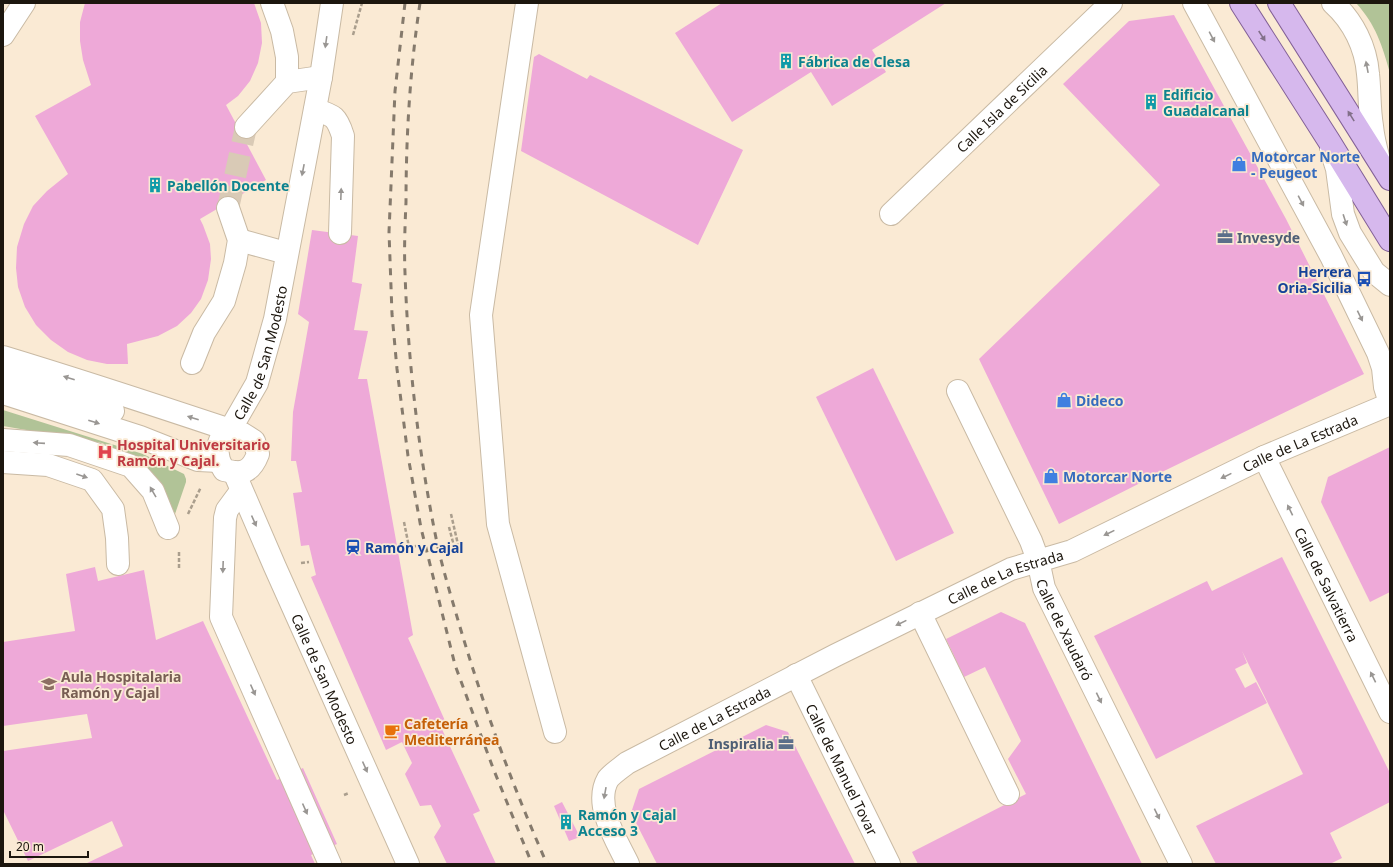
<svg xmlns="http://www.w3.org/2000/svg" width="1393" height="867" font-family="'Noto Sans',sans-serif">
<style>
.green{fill:#b1c397}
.building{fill:#eea9d8}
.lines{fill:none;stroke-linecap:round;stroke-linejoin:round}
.minor-tunnel{stroke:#d9cab6;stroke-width:22;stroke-dasharray:22 11;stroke-linecap:butt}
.minor-casing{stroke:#c9baa4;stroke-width:24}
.major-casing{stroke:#836197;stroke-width:24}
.path{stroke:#aa9e8d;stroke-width:2.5;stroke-dasharray:4 2;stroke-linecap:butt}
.minor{stroke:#fff;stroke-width:22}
.major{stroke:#d6b8ed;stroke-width:22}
.rail{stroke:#857a6c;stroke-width:3;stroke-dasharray:7 7;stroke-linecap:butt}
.oneway{fill:#826f89}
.oneway2{fill:#999693}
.labels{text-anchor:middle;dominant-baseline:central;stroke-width:3.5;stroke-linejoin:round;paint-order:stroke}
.culture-label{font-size:14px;font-weight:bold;fill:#0d838f;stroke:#faead4;text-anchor:start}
.street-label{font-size:14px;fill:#1c160e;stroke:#faead4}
.shop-label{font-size:14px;font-weight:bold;fill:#366cbe;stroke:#faead4;text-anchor:start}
.service-label{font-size:14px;font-weight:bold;fill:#4e5e75;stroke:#faead4;text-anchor:start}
.transit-label{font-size:14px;font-weight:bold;fill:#164399;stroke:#faead4;text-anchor:end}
.health-label{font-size:14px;font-weight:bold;fill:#be3a42;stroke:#faead4;text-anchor:start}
.education-label{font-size:14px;font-weight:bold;fill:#785e54;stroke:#faead4;text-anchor:start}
.food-label{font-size:14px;font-weight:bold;fill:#c56008;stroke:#faead4;text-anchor:start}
</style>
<rect width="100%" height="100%" fill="#faead4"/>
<g class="green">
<path d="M1356,3H1390V73C1382,45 1376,25 1356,3Z"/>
<path d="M3,410L143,454L184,474L186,479V482L175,514L158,480L134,458L102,443L3,426Z"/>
</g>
<g class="building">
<path d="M85,3H254L261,23L262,43L258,63L250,81L238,96L226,105L266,180L200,219L203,225L210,244L211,259L208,280L201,299L191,313L177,326L158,336L127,344L128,364H107L87,360L68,352L51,340L36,325L25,307L18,287L16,268L17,247L24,224L33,206L47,191L68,174L35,116L91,85L83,60L80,41V22Z"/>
<path d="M722,3H946L872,50L886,72L832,106L811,72L732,122L675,33Z"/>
<path d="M1174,15L1286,219L1364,374L1164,471L1059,524L979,359L1160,185L1063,84L1129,21Z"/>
<path d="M539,54L587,79L590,75L743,150L698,245L521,151L534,57Z"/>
<path d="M312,230L358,236L352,282L362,284L354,330L368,331L358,379H367L413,635L408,638L446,723L440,725L480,811L473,814L496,864H447L434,837L441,826L431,805L420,806L405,774L412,763L402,742L386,750L311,577L316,575L309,545L301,546L293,493L302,492L296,461H291L293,412L309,322L298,314Z"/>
<path d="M873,368L954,533L896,561L816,397Z"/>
<path d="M1390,447V592L1370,602L1321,502L1328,477Z"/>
<path d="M1282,557L1390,773V802L1330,833L1342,858L1330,864H1216L1196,826L1303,774L1242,651L1247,663L1235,669L1245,688L1256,682L1267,703L1156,759L1094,636L1207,581L1212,591Z"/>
<path d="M95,567L98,581L144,570L156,640L203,621L277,780L303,768L337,844L311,855L315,864H85L123,846L112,821L28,861L4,812L3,802V751L92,738L87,714L3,726V642L75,631L66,574Z"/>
<path d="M1001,612L1025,623L1142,864H918L912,852L1026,794L1008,759L1021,741L985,667L964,677L946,639Z"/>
<path d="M766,725L788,732L855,864H657L631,813L639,789Z"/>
<path d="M562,802L580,837L569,841L554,806Z"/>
</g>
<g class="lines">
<path class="minor-tunnel" d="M228,208L246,127"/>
<defs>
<g id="minor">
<path d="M272,3L282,31L287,57V82"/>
<path d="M527,3L481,315L498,524L555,732"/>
<path d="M1194,3L1331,256L1378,353L1383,368L1385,387L1390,403"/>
<path d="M1333,3C1353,21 1366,47 1368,74C1370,91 1369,109 1372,126C1373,138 1376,149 1379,160"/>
<path d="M3,35L24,3"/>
<path d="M315,110C334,115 337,117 343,136L340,233"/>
<path d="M246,127L287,82L321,77"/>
<path d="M1331,150L1337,169L1343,214L1350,233L1374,272L1390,285"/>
<path id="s1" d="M891,214L1111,3"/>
<path d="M239,240L286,253"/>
<path id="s2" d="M3,357C79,380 155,405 230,430L243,434L254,441L258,454C251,472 243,475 224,470L219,461L217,449L221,438L230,430L257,383L275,319L321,77L332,3"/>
<path d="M192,363L204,333L224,301L235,263L239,240L228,208"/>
<path d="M3,377L113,411"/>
<path id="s3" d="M958,391L1031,541L1038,560L1044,588L1181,864"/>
<path d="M3,393L140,437L198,460L219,461"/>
<path d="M3,440L69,445L131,466L153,491L168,528"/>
<path id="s4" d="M1264,457L1390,712"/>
<path d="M3,462L48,465L92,480L113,509L117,538L118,564"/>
<path id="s5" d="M234,472L275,567L408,864"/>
<path d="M241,491L227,510L225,518L221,617L330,864"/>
<path d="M920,613L1008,794"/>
<path id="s6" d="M796,675L889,864"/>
<path id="s7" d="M628,864C617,841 593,805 608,779C613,773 621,768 627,763L836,655L1011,569L1072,551L1264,457L1390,404"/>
</g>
<g id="major">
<path d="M1241,3L1329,141L1390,240"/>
<path d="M1279,3L1390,179"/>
</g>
</defs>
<use href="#minor" class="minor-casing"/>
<use href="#major" class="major-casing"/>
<g class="path">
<path d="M353,35L362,3"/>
<path d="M188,514L201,487"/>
<path d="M451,514L459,549L451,551"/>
<path d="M404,522L409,547"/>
<path d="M449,527L455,550"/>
<path d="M397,549L416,546"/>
<path d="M301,563L309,562"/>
<path d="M179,568V550"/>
<path d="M344,795L349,793"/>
</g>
<use href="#minor" class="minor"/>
<use href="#major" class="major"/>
<g class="rail">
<path d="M405,3L395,91L389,232L392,314L397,369L408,456L421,528L455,665L493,768L532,864"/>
<path d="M420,3C410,69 406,136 406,202C405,225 404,249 405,273C408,360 418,448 435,533C441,564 451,596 460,627C484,708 513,787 547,864"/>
</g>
</g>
<defs><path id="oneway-solid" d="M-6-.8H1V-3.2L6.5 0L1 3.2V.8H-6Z"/></defs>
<g class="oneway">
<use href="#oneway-solid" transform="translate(1262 36) rotate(57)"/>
<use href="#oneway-solid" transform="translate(1351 116) rotate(-122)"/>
</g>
<g class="oneway2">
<use href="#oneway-solid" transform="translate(1212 37) rotate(62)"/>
<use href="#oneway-solid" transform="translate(326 42) rotate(98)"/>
<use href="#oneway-solid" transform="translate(1367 67) rotate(-101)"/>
<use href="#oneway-solid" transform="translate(303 170) rotate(101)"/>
<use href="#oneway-solid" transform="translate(341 194) rotate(-88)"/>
<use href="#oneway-solid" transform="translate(1301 201) rotate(62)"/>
<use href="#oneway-solid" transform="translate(1345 220) rotate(72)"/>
<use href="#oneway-solid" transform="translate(1360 316) rotate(64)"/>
<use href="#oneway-solid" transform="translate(69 378) rotate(-162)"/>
<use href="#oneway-solid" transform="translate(193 418) rotate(-162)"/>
<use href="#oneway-solid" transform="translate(94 422) rotate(18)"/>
<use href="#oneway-solid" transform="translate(39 443) rotate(-176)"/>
<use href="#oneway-solid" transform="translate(82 476) rotate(19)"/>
<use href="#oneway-solid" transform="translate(1226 476) rotate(154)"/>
<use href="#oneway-solid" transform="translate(153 492) rotate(-120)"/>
<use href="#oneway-solid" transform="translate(1290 510) rotate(-116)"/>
<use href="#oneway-solid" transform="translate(254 521) rotate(66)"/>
<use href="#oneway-solid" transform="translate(1109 533) rotate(154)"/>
<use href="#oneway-solid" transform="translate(223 567) rotate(92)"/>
<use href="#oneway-solid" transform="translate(901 623) rotate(154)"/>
<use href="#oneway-solid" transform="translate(1373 677) rotate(-116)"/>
<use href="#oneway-solid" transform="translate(253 690) rotate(66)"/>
<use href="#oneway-solid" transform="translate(1099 698) rotate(64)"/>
<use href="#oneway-solid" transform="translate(365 767) rotate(66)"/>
<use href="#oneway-solid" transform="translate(605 793) rotate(100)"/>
<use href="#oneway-solid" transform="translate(305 809) rotate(66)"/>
<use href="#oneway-solid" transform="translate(1157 814) rotate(64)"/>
</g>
<defs>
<symbol id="building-bare" viewBox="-9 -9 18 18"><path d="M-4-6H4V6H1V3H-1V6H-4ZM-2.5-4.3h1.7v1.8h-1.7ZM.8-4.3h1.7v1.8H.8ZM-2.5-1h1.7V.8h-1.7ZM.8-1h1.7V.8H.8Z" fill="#0f9aa8" stroke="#faead4" stroke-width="2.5" paint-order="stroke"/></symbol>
<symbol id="shop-bare" viewBox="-9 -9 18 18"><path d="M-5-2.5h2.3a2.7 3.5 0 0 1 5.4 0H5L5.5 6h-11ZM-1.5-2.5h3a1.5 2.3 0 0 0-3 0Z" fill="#3f7fe0" stroke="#faead4" stroke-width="2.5" paint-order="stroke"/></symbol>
<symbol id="office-bare" viewBox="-9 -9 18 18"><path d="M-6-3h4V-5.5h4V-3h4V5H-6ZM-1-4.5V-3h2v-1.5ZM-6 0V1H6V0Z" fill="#5c6f8a" stroke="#faead4" stroke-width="2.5" paint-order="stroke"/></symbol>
<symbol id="bus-bare" viewBox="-9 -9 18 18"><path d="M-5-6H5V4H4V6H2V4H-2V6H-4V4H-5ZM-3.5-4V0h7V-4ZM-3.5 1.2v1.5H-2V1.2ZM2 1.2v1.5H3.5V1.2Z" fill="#1a4fb4" stroke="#faead4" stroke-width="2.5" paint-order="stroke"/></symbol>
<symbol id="hospital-bare" viewBox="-9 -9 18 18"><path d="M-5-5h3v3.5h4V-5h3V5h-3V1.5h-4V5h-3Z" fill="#e0444e" stroke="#faead4" stroke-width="2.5" paint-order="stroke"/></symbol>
<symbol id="station-bare" viewBox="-9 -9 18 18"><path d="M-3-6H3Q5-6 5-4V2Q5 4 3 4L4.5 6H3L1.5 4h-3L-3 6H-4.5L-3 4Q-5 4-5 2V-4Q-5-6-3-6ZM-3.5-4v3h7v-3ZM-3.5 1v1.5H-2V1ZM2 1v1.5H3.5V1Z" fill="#1a4fb4" stroke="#faead4" stroke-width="2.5" paint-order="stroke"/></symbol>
<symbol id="school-bare" viewBox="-9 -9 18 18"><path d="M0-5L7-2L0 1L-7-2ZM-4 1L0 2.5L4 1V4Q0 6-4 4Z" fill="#8d6e63" stroke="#faead4" stroke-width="2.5" paint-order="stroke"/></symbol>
<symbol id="cafe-bare" viewBox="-9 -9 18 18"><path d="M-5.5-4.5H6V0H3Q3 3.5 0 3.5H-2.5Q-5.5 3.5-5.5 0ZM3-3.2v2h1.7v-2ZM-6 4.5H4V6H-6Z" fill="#e8710a" stroke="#faead4" stroke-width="2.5" paint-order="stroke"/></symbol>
</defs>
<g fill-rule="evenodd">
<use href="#building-bare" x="775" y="50" width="22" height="22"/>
<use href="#building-bare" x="1140" y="91" width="22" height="22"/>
<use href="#shop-bare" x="1228" y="153" width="22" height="22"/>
<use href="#building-bare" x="144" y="174" width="22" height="22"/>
<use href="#office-bare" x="1214" y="226" width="22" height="22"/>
<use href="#bus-bare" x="1353" y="268" width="22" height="22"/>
<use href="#shop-bare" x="1053" y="389" width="22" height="22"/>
<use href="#hospital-bare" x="94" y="441" width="22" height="22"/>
<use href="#shop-bare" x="1040" y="465" width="22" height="22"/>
<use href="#station-bare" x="342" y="536" width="22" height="22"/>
<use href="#school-bare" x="38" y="673" width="22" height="22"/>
<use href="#cafe-bare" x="381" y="720" width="22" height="22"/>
<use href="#office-bare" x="775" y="732" width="22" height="22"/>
<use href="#building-bare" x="555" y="811" width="22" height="22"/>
</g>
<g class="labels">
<g class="culture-label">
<text x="798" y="61">Fábrica de Clesa</text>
<text x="1163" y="94">Edificio<tspan x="1163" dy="16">Guadalcanal</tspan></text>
<text x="167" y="185">Pabellón Docente</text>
<text x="578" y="814">Ramón y Cajal<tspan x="578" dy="16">Acceso 3</tspan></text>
</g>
<g class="street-label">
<text stroke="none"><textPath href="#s1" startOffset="153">Calle Isla de Sicilia</textPath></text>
<text stroke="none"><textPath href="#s2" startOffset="452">Calle de San Modesto</textPath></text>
<text stroke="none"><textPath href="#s7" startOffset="862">Calle de La Estrada</textPath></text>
<text stroke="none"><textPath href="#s7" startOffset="538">Calle de La Estrada</textPath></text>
<text stroke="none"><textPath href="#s4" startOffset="142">Calle de Salvatierra</textPath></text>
<text stroke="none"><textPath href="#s3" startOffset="262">Calle de Xaudaró</textPath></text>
<text stroke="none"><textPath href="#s5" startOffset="226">Calle de San Modesto</textPath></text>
<text stroke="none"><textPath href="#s7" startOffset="214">Calle de La Estrada</textPath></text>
<text stroke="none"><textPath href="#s6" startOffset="105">Calle de Manuel Tovar</textPath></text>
</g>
<g class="shop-label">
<text x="1251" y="156">Motorcar Norte<tspan x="1251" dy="16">- Peugeot</tspan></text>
<text x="1076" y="400">Dideco</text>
<text x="1063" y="476">Motorcar Norte</text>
</g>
<g class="service-label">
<text x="1237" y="237">Invesyde</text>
<text x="774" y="743" text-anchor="end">Inspiralia</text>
</g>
<g class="transit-label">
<text x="1352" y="271">Herrera<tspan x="1352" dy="16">Oria-Sicilia</tspan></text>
<text x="365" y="547" text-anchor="start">Ramón y Cajal</text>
</g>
<g class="health-label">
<text x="117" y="444">Hospital Universitario<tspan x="117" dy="16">Ramón y Cajal.</tspan></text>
</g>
<g class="education-label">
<text x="61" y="676">Aula Hospitalaria<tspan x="61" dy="16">Ramón y Cajal</tspan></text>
</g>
<g class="food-label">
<text x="404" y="723">Cafetería<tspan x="404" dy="16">Mediterránea</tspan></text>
</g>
</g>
<rect width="1393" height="867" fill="none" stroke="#1c160e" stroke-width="8"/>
<path d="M10 851v6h78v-6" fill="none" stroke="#1c160e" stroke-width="2"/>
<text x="16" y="851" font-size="12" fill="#1c160e" stroke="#faead4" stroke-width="3" paint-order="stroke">20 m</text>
</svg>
